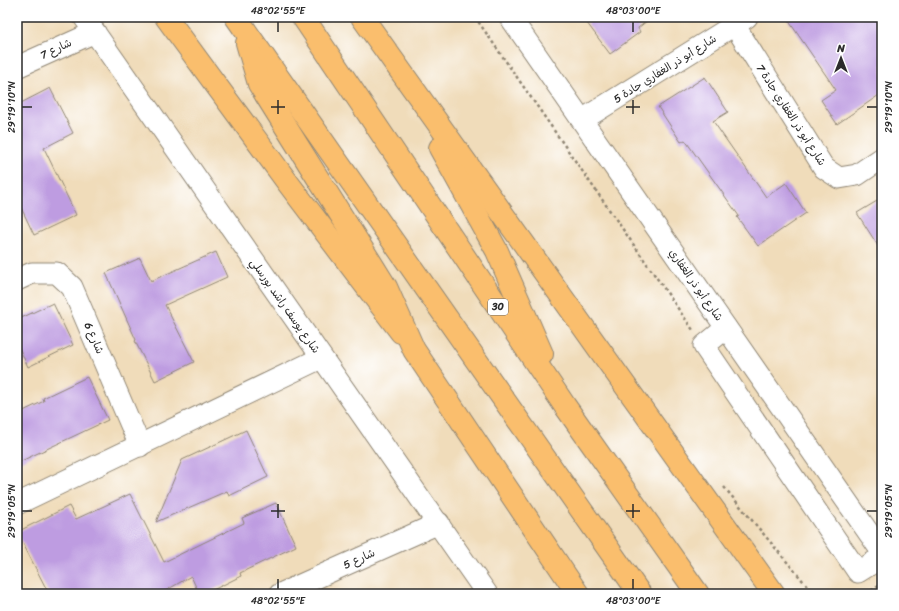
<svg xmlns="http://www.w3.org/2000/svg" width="899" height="611" font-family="Sriracha,'Playpen Sans Arabic',sans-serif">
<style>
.building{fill:#be9ce1}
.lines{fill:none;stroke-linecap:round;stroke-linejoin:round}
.minor-casing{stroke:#8e8472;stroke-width:23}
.major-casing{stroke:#8e8472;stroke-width:24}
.highway-casing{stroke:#8e8472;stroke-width:24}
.path{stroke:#8e8472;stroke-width:2.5;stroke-dasharray:3 3;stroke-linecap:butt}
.minor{stroke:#fff;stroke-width:21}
.major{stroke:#fabe6d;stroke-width:22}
.highway{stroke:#fabe6d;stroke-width:22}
.ticks{fill:none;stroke:#2b2b2b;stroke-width:1.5}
.labels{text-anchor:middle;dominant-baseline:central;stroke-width:3;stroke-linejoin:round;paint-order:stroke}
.shield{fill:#fff;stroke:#6b6b6b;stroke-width:1}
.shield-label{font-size:10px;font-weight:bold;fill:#2b2b2b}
.street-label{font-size:11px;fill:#2b2b2b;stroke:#fff}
.neatline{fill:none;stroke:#2b2b2b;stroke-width:1.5}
.ticks-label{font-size:10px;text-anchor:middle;fill:#2b2b2b}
</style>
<rect width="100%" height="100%" fill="#fff"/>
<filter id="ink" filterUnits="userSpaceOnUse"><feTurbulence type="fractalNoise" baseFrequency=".025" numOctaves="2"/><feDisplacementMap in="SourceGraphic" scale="8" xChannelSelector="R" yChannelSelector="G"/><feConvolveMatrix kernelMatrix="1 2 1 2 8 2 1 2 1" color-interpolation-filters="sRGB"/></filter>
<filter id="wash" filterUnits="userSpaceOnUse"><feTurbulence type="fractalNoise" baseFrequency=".012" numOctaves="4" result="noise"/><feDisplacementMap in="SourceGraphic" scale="16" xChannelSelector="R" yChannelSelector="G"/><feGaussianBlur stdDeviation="0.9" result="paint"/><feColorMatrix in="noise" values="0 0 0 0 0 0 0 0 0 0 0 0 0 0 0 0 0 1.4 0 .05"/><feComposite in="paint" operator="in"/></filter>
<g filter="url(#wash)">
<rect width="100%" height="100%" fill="#f0dcba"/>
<g id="blocks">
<g class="building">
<path d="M596,17H652L638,28L640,32L610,54L587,23Z"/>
<path d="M786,17H882V93L837,124L821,100L836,90Z"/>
<path d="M705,77L728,112L713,121L766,197L786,183L806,213L758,246L737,217L739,216L685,140L681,142L658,107Z"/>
<path d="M50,88L73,133L44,148L76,215L34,235L17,199V105Z"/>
<path d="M882,198V252L857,213Z"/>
<path d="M216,252L227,277L165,305L194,362L155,381L135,341L136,340L106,273L140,258L151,281Z"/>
<path d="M53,303L73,345L28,367L17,343V320Z"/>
<path d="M87,377L108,420L17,463V414L44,401L43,398Z"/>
<path d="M246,430L268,477L229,496L227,491L156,522L182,460Z"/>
<path d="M130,494L164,562L244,523L242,518L276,503L296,546L240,573L241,576L205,594H199L191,576L160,594H49L17,532L69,506L76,519Z"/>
</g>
</g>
</g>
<g filter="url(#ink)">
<use href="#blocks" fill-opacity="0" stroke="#8e8472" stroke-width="1"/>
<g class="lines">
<defs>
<g id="minor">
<path d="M84,17L487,594"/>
<path d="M510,17L882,552"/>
<path d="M735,26L824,168L839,178L857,175L882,158"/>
<path d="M17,67L95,32"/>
<path d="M582,120L747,17"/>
<path d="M17,280L32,273H57L72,287L140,446"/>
<path d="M726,328L704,346L858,572L882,557"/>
<path d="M17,504L321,358"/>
<path d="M280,594L439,523"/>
</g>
<path id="major" d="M166,17L288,183L401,332"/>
<g id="highway">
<path d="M236,17L640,594"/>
<path d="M303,17L565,406L698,594"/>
<path d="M362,17L774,594"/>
<path d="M247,43L259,84L386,287L414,350L578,594"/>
<path d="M440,148L497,251L542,354"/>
</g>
</defs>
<use href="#minor" class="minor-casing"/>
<use href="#major" class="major-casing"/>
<use href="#highway" class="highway-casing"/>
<g class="path">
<path d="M475,17L693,330"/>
<path d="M724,487L814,594"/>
<path d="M866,594L882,584"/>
</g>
<use href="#minor" class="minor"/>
<use href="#major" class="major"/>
<use href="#highway" class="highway"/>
</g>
</g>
<path class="ticks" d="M278,22V32M633,22V32M278,100V114M633,100V114M22,107H32M271,107H285M626,107H640M867,107H877M278,504V518M633,504V518M22,511H32M271,511H285M626,511H640M867,511H877M278,579V589M633,579V589"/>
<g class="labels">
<rect class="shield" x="488" y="299" width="20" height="16" rx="3"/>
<g class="shield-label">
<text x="498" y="307">30</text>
</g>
<g class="street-label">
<text transform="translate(56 49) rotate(-25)">شارع 7</text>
<text transform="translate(665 69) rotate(-32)">شارع أبو ذر الغفاري جادة 5</text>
<text transform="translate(791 115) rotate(57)">شارع أبو ذر الغفاري جادة 7</text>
<text transform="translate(696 285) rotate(55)">شارع أبو ذر الغفاري</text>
<text transform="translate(285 306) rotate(55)">شارع يوسف راشد بورسلي</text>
<text transform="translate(94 338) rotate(67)">شارع 6</text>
<text transform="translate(359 559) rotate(-24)">شارع 5</text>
</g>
</g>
<rect width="899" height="611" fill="none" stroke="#fff" stroke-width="44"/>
<g transform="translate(841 58)" stroke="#ffffff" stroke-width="3" paint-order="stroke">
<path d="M0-3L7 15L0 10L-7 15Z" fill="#2b2b2b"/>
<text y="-6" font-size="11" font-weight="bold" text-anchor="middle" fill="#2b2b2b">N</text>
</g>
<rect x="22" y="22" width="855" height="567" class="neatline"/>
<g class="ticks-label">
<text x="278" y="14">48°02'55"E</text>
<text x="633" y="14">48°03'00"E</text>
<text transform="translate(11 107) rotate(-90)" y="4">29°19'10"N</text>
<text transform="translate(888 107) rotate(-90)" y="4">29°19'10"N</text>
<text transform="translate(11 511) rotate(-90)" y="4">29°19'05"N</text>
<text transform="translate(888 511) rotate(-90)" y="4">29°19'05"N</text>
<text x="278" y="604">48°02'55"E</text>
<text x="633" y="604">48°03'00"E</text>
</g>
</svg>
